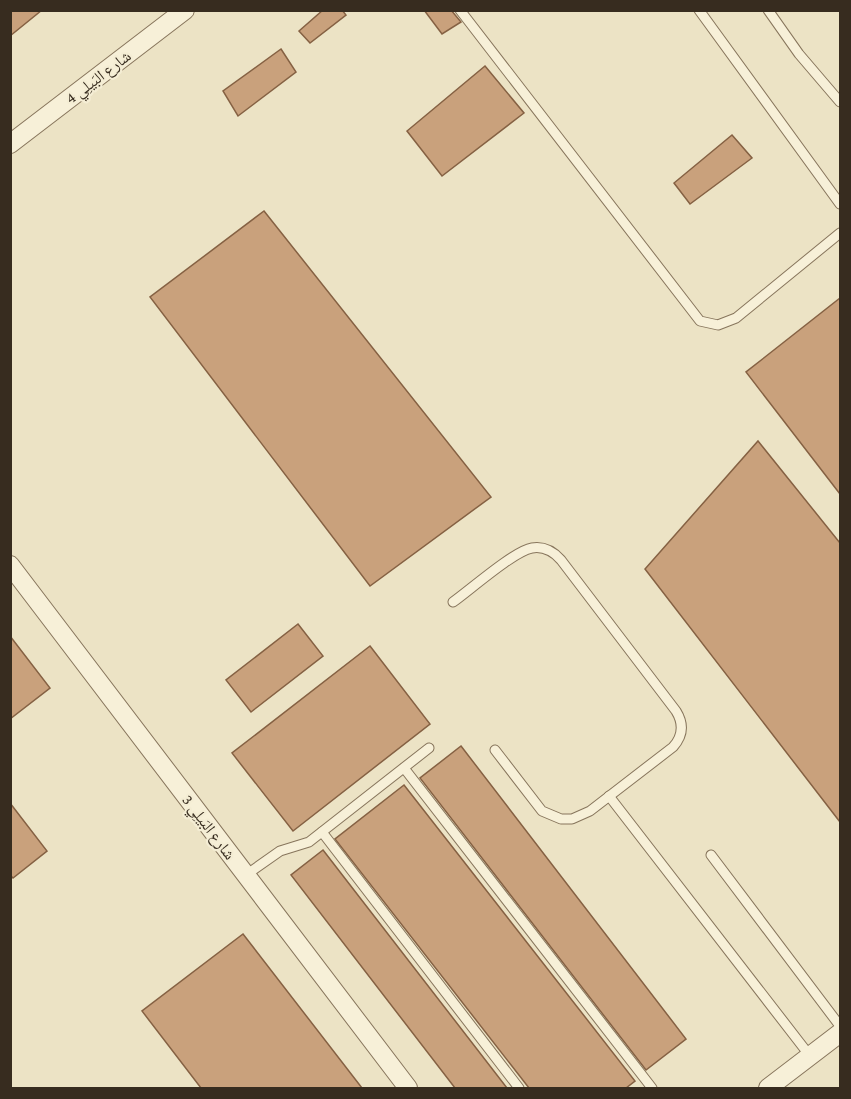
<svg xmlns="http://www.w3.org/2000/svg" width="851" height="1099" font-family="'Crimson Pro','Noto Naskh Arabic',serif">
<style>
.building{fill:#c9a17c;stroke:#856143;stroke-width:1.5}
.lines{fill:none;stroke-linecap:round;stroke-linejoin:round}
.service-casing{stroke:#87755c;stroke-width:11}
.minor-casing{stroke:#87755c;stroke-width:20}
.service{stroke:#f7f0d8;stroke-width:9}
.minor{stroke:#f7f0d8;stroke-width:18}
.labels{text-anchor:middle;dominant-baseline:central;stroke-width:4.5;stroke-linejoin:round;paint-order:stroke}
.street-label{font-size:16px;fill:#372c1f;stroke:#f4edd4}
</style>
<rect width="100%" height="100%" fill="#ece3c5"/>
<g class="building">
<path d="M10,10H42L10,36Z"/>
<path d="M323,10H342L346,15L310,43L299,31Z"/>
<path d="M424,10H451L461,22L442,34Z"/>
<path d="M281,49L296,72L238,116L223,91Z"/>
<path d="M485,66L524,113L442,176L407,131Z"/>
<path d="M732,135L752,158L690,204L674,183Z"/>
<path d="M264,211L491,497L370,586L150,297Z"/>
<path d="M840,298V494L746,372Z"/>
<path d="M758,441L840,543V822L645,569Z"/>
<path d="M298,624L323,656L251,712L226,680Z"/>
<path d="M10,636L50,688L10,719Z"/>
<path d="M370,646L430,724L293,831L232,753Z"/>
<path d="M461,746L686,1039L646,1070L420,778Z"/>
<path d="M404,785L635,1081L626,1088H529L335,839Z"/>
<path d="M10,803L47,851L13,878L10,875Z"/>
<path d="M323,850L507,1088H455L291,875Z"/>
<path d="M243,934L362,1088H201L142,1011Z"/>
</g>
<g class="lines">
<defs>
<g id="service">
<path d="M460,10L700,321L718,325L736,318L840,233"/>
<path d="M699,10L840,204"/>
<path d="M768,10L799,54L840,102"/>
<path d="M453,602C470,590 514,551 532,548C544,546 553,551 561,560L676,711C684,724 683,736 673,747L590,811L572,819H561L542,811L495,750"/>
<path d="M404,768L652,1088"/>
<path d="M609,796L810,1056"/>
<path d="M322,832L519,1088"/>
<path d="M711,855L840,1026"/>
<path d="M246,875L280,851L309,842L429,748"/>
</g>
<g id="minor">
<path d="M10,144L185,10"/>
<path d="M10,565L408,1088"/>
<path d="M768,1088L840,1033"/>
</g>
</defs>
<use href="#service" class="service-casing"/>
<use href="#minor" class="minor-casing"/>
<use href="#service" class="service"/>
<use href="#minor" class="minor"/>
</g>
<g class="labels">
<g class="street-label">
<text transform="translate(98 77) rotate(-37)">شارع البَيلِي 4</text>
<text transform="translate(209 827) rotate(53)">شارع البَيلِي 3</text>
</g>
</g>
<rect width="851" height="1099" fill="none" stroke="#372c1f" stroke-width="24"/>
</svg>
